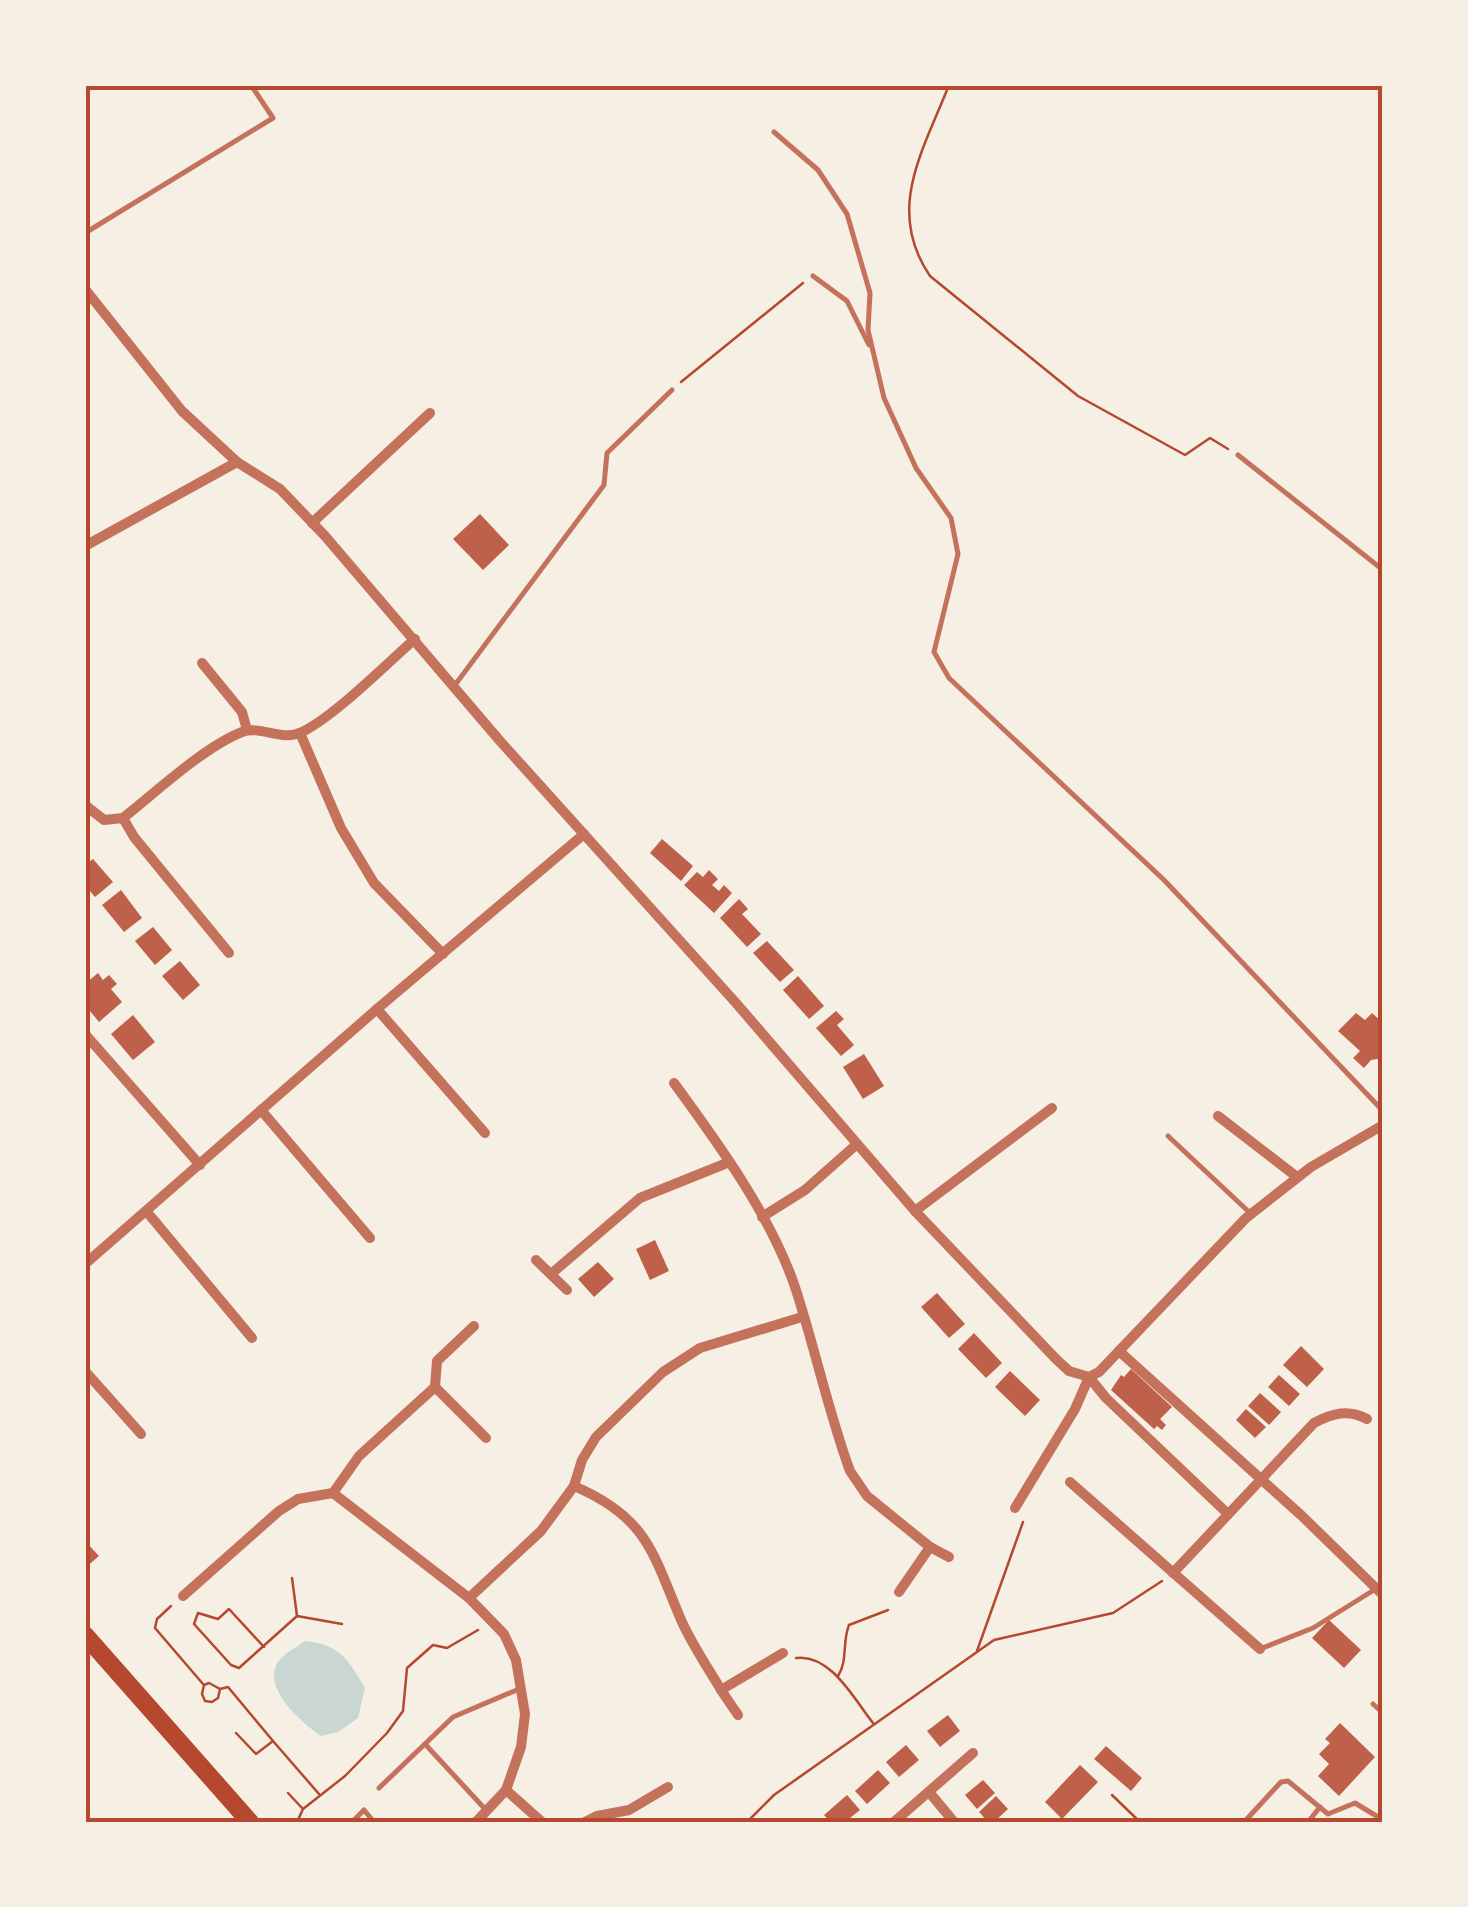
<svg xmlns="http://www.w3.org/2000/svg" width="1468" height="1907" font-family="Figtree,sans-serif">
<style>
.water{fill:#c9d6d2}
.building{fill:#bf614a}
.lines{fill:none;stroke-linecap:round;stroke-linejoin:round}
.path{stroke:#b5482f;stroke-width:2.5}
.service{stroke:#c5725c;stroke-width:5}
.minor{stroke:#c5725c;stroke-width:10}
.primary{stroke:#b5482f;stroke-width:18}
.neatline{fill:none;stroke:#b5482f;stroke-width:4}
</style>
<rect width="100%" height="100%" fill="#f6efe4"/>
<path class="water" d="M305,1641C339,1644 348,1659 365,1688L358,1718L338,1732L321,1736C303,1723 261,1689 278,1662C283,1654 297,1647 305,1641Z"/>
<g class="building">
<path d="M480,514L509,545L483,570L453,539Z"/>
<path d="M662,839L693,866L681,881L650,853Z"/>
<path d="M93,859L113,882L95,897L85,885V865Z"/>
<path d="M709,870L718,879L712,885L719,891L724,885L732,893L714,913L684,885L697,872L703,877Z"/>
<path d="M121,890L142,918L124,932L102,905Z"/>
<path d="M739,899L748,909L742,914L761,934L747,947L720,918Z"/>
<path d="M153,927L172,950L155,965L135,941Z"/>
<path d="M767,941L794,970L780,982L753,953Z"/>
<path d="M180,961L200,985L183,1000L162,976Z"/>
<path d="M98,973L103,980L109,975L117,984L111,989L122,1002L99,1022L85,1005V984Z"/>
<path d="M798,976L824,1006L809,1019L783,990Z"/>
<path d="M836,1011L844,1019L837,1025L854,1045L841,1056L816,1028Z"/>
<path d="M1356,1013L1365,1020L1372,1013L1383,1023V1058L1371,1060L1364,1068L1353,1058L1360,1051L1338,1031Z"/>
<path d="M133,1015L155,1042L133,1060L111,1034Z"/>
<path d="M864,1054L884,1086L863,1099L843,1067Z"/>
<path d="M655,1240L669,1271L650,1280L636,1249Z"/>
<path d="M598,1262L614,1279L594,1297L578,1279Z"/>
<path d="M937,1293L965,1324L949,1338L921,1307Z"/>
<path d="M974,1333L1002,1363L986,1378L958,1349Z"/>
<path d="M1301,1346L1324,1369L1307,1387L1283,1365Z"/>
<path d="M1131,1369L1172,1407L1160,1419L1166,1425L1162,1430L1157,1426L1154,1429L1111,1390L1121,1375L1124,1377Z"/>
<path d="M1010,1371L1040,1400L1025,1416L995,1387Z"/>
<path d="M1279,1375L1300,1394L1289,1406L1268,1387Z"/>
<path d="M1260,1393L1281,1412L1269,1425L1248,1406Z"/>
<path d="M1246,1409L1266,1427L1255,1438L1236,1420Z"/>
<path d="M85,1541L99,1556L85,1568Z"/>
<path d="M1329,1620L1361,1650L1344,1668L1312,1638Z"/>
<path d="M948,1715L960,1731L940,1747L927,1731Z"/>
<path d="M1340,1723L1375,1757L1339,1796L1318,1776L1329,1764L1319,1754L1330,1743L1325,1739Z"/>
<path d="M906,1745L919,1760L899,1777L886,1762Z"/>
<path d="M1106,1746L1142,1778L1131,1791L1094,1759Z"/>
<path d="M1080,1765L1098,1782L1062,1819L1045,1802Z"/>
<path d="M878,1770L890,1783L867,1804L855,1791Z"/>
<path d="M983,1780L995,1793L977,1809L965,1795Z"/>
<path d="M847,1795L860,1810L845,1822H830L824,1815Z"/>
<path d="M996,1796L1008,1809L994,1822H988L979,1812Z"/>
</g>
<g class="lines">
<g class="path">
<path d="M949,85C923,151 885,210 930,276L1078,396L1185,455L1210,438L1228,449"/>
<path d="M681,382L803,283"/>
<path d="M292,1578L297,1616L342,1624"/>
<path d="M171,1606L157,1619L155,1628L203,1684"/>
<path d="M264,1647L229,1609L218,1619L198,1613L194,1624L231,1665L239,1668L297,1616"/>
<path d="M977,1651L1023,1522"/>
<path d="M796,1658C830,1653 854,1699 873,1723"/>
<path d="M838,1676C848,1661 842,1642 849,1625L888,1610"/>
<path d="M220,1689L209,1683L204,1685L202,1694L205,1701L212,1702L218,1698L220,1689L228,1687L273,1741"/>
<path d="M236,1733L256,1754L273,1741L319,1794"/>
<path d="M288,1793L302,1808"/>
<path d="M1112,1795L1140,1822"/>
<path d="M297,1822L303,1809L345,1776L387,1733L403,1711L407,1668L433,1645L447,1648L478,1630"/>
<path d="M747,1822L774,1795L994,1640L1113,1613L1162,1581"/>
</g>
<g class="service">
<path d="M774,132L818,170L847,214L870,293L868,330L884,398L916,468L951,518L958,554L934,652L949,678L1164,880L1383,1111"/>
<path d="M85,233L273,118L251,85"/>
<path d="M813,276L847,301L869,345"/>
<path d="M1238,455L1383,570"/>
<path d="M455,685L604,485L607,453L672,390"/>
<path d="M1168,1136L1249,1212"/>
<path d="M1260,1649L1313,1628L1374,1590"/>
<path d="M1373,1704L1383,1713"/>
<path d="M425,1744L485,1809"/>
<path d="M379,1788L453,1717L519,1689"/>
<path d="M354,1820L364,1810L374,1822"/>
<path d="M1245,1821L1281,1782L1288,1781L1328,1814L1355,1803L1383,1820"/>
<path d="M1308,1822L1320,1807"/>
</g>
<g class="minor">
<path d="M85,289L182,411L237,462L280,489L325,536L500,741L736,1003L915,1211L1056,1359L1069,1371L1089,1377"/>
<path d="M312,523L430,413"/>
<path d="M85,546L237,462"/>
<path d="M202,663L242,712L247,730"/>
<path d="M300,733L341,828L374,883L443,954"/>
<path d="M85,805L104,820L123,818C156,792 204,747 242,732C261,725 281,742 302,732C335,716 386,664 415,639"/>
<path d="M123,818L134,837L229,953"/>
<path d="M377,1009L485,1133"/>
<path d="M85,1034L200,1165"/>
<path d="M674,1083C718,1143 771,1216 795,1287C815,1348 828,1411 850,1471L867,1496L930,1547L899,1592"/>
<path d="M261,1110L370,1238"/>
<path d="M1218,1116L1297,1177"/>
<path d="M915,1211L1052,1108"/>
<path d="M147,1212L252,1338"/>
<path d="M762,1217L805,1190L857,1144"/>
<path d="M536,1260L567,1290"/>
<path d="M85,1264L377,1009L584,834"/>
<path d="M551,1274L640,1198L727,1163"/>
<path d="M1119,1351L1302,1516L1383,1595"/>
<path d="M85,1371L141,1434"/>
<path d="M1089,1377L1099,1372L1119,1351L1246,1218L1311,1167L1383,1125"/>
<path d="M1089,1377L1106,1398L1228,1514"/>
<path d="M435,1387L486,1438"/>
<path d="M1070,1482L1260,1649"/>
<path d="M574,1486C649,1518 653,1555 682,1622C693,1646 708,1668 721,1690L783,1653"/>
<path d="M333,1493L359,1456L435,1387L437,1361L474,1326"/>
<path d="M1015,1508L1075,1409L1089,1377"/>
<path d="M930,1547L949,1557"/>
<path d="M1173,1573L1314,1423C1333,1413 1348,1409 1367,1419"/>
<path d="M183,1596L279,1511L298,1499L333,1493L469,1598L504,1634L516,1660L525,1714L521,1747L506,1790L476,1822"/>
<path d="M469,1598L541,1531L574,1486L582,1460L596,1437L663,1372L700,1348L802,1317"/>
<path d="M721,1690L738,1715"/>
<path d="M506,1790L542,1822"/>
<path d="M929,1792L954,1822"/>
<path d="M585,1822L597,1816L629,1810L668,1787"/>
<path d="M894,1822L973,1753"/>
</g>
<path class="primary" d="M85,1635L250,1822"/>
</g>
<rect width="1468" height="1907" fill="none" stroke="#f6efe4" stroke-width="175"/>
<rect x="88" y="88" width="1292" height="1732" class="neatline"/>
</svg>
